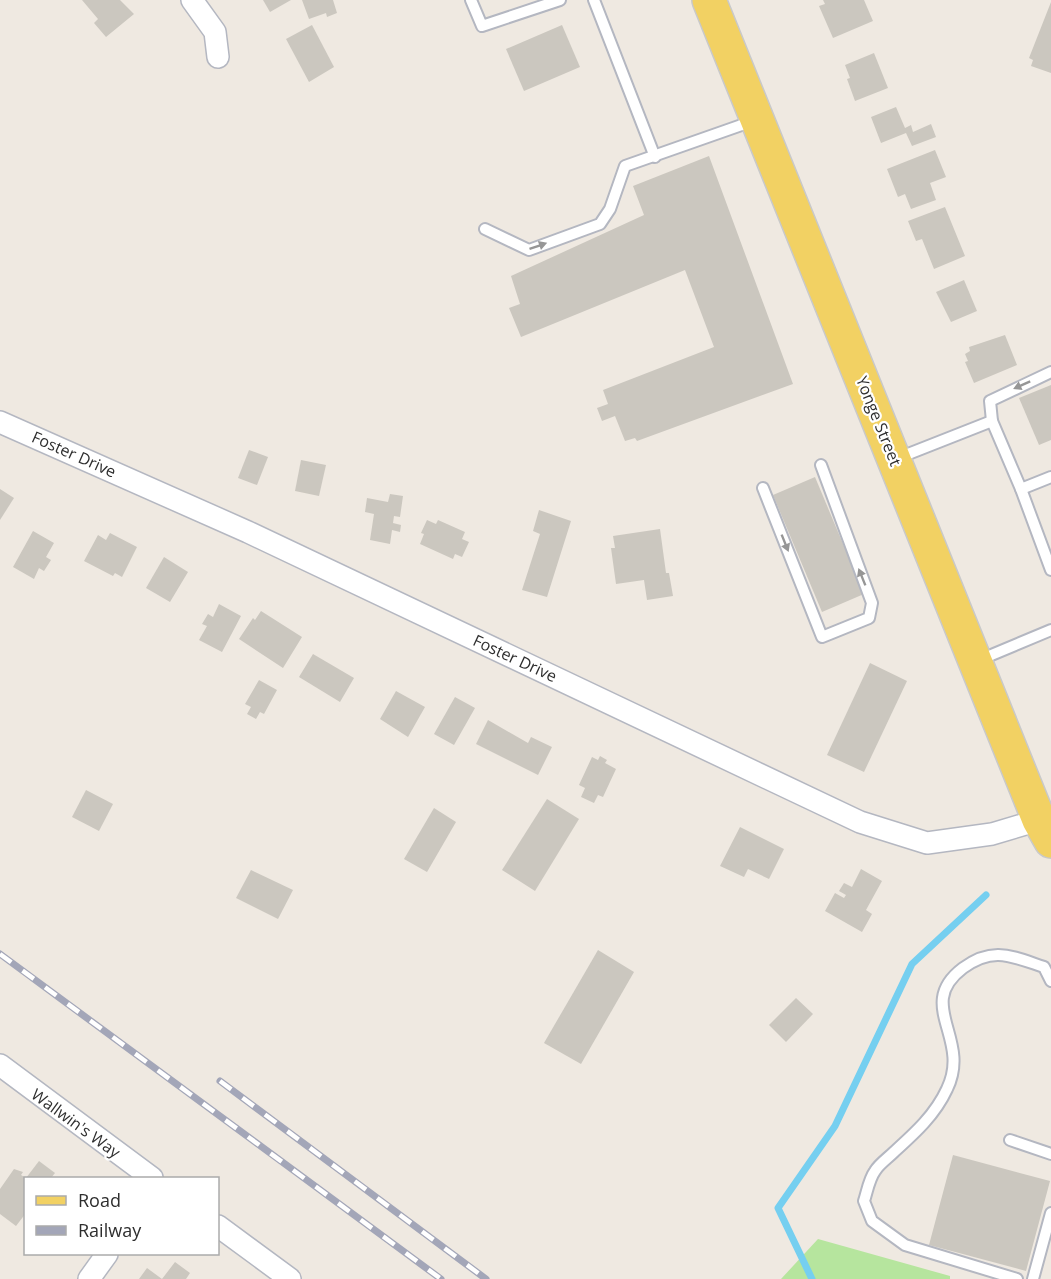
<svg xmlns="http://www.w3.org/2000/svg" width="1051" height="1279" font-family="'Open Sans',sans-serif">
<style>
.green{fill:#b6e59e}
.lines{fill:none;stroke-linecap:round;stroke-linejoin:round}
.stream{stroke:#75cff0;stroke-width:7}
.building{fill:#cbc7bf}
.service-casing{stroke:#b4b7c1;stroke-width:14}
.minor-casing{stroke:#b4b7c1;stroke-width:24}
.primary-casing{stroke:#c9c9c9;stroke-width:36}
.service{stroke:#fff;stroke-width:10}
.minor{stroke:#fff;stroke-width:21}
.primary{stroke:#f2d163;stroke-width:33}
.rail-casing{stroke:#a3a6b8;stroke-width:7}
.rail{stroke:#fff;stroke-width:4.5;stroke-dasharray:14;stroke-linecap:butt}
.oneway{fill:#969696}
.labels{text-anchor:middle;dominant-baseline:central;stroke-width:4.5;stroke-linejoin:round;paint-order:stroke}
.street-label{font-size:16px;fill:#2e2e2e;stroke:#fff}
</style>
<rect width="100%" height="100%" fill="#efe9e1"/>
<path class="green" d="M818,1239L950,1276V1279H781Z"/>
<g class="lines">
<path class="stream" d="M812,1279L778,1208L835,1126L912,964L986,895"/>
</g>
<g class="building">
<path d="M82,0H120L134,14L106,37L94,23L98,19Z"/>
<path d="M263,0H291L270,12Z"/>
<path d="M302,0H333L337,13L327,17L326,13L309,19Z"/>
<path d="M823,0H864L873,21L833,38L819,6L825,4Z"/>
<path d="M1051,2V73L1031,66L1033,60L1029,58Z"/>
<path d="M312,25L334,67L309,82L286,39Z"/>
<path d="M562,25L580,67L524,91L506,49Z"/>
<path d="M874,53L888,88L855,101L847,79L850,78L845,65Z"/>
<path d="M896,107L905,128L911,125L913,132L931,124L936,137L912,146L906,133L881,143L871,117Z"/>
<path d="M935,150L946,177L930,183L936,200L911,209L905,194L898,197L887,169Z"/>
<path d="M709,156L793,384L637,441L635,438L625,441L615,416L602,421L597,408L608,404L603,390L714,347L685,270L521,337L509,308L520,304L511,276L644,215L633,186Z"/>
<path d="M945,207L965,256L934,269L922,239L916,241L908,221Z"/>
<path d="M964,280L977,311L951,322L936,292Z"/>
<path d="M1005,335L1017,365L974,383L965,362L968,361L965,354L970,351L969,347Z"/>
<path d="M1051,385V440L1039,445L1019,398Z"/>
<path d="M249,450L268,457L257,485L238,478Z"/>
<path d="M301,460L326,465L319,496L295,491Z"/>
<path d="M815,477L864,594L822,612L773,495Z"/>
<path d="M0,489L14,498L0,520Z"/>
<path d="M390,494L403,496L400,517L394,516L393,523L401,525L400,532L392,530L390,544L370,540L374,514L365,512L367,498L388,502Z"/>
<path d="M539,510L571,521L547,597L522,590L540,534L533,531Z"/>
<path d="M427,520L436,524L438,520L465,532L462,539L469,542L462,557L455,554L453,559L420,544L424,534L421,533Z"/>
<path d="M660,529L666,573H669L673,596L647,600L644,580L616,584L611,548H615L613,536Z"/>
<path d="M33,531L54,543L46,557L51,560L44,571L39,568L34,579L13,567Z"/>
<path d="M110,533L137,547L122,577L115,573L113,576L84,561L98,535L106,540Z"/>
<path d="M164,557L188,572L170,602L146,588Z"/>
<path d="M219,604L241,616L222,652L199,640L207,626L202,624L208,614L213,617Z"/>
<path d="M261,611L302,637L283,668L239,639L253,618L255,620Z"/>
<path d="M313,654L354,678L340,702L299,677Z"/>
<path d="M870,663L907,681L864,772L827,755Z"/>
<path d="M259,680L277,690L264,714L260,712L256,719L247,714L251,707L245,704Z"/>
<path d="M396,691L425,707L408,737L380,719Z"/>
<path d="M455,697L475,708L454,745L434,734Z"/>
<path d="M488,720L528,743L531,737L552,747L538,775L476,744Z"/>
<path d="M600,756L607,760L605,763L616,769L603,797L598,795L594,803L581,797L585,788L579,785L592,757L598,760Z"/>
<path d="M86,790L113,804L99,831L72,817Z"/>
<path d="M547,799L579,819L535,891L502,870Z"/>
<path d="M434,808L456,822L427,872L404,859Z"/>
<path d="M740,827L784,849L769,879L748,869L744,877L720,866Z"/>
<path d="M861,869L882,881L866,910L872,914L862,932L825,911L835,893L844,898L846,895L839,891L844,883L852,887Z"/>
<path d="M251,870L293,890L278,919L236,898Z"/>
<path d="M598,950L634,972L581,1064L544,1043Z"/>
<path d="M796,998L813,1014L786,1042L769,1025Z"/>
<path d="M953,1155L1050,1181L1026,1271L929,1245Z"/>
<path d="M39,1161L55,1173L51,1178H26Z"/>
<path d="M14,1169L23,1172L21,1175L26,1178V1213L16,1226L0,1214V1189Z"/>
<path d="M175,1262L190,1273L186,1279H139L147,1268L162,1279Z"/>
</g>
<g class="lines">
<defs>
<g id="service">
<path d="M471,0L482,26L560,0"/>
<path d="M594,0L655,157"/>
<path d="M485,229L529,250L600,224L610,209L625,166L753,121"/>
<path d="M992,421L990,401L1051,372"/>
<path d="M898,458L992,421L1021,489L1051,570"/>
<path d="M763,488L822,637L869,618L872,603L821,465"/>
<path d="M1021,489L1051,477"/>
<path d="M977,661L1051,630"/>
<path d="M1010,1140L1051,1154"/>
<path d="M1017,1279L905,1245L872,1221L864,1201C867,1192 869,1179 875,1171C879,1164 888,1158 894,1152C915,1133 935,1115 947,1089C972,1038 914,1005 963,968C993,946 1011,956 1044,967L1051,981"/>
<path d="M1033,1279L1051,1213"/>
</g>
<g id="minor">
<path d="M192,0L215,32L218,57"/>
<path d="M0,422L248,532L860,822L927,843L992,834L1039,820"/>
<path d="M0,1065L152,1178"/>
<path d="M218,1226L290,1279"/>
<path d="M89,1279L107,1254"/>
</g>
<path id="primary" d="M709,0L1039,820L1051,841"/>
</defs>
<use href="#service" class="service-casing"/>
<use href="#minor" class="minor-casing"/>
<use href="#primary" class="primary-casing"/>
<use href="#service" class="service"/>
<use href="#minor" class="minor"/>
<use href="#primary" class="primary"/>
<defs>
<g id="rail">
<path d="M0,954L441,1279"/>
<path d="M220,1081L486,1279"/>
</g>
</defs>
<use href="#rail" class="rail-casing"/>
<use href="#rail" class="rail"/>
</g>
<defs><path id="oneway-solid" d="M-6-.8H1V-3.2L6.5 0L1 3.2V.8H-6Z" transform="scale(1.5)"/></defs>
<g class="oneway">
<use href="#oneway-solid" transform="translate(538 246) rotate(-19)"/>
<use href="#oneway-solid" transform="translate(1022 385) rotate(156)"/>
<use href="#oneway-solid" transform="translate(785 543) rotate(68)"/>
<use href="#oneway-solid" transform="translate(862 577) rotate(-112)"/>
</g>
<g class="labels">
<g class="street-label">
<text transform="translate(879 421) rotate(68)">Yonge Street</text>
<text transform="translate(74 454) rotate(24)">Foster Drive</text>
<text transform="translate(515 658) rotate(25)">Foster Drive</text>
<text transform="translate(76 1123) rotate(36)">Wallwin's Way</text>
</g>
</g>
<rect x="24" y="1177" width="195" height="78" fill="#ffffff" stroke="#ababab" stroke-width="1.5"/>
<rect x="36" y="1196" width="30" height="9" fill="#f2d163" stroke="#ababab" stroke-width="1.5"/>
<text x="78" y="1207" font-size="18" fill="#2e2e2e">Road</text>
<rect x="36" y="1226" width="30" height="9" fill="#a3a6b8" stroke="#ababab" stroke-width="1.5"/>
<text x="78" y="1237" font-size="18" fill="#2e2e2e">Railway</text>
</svg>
